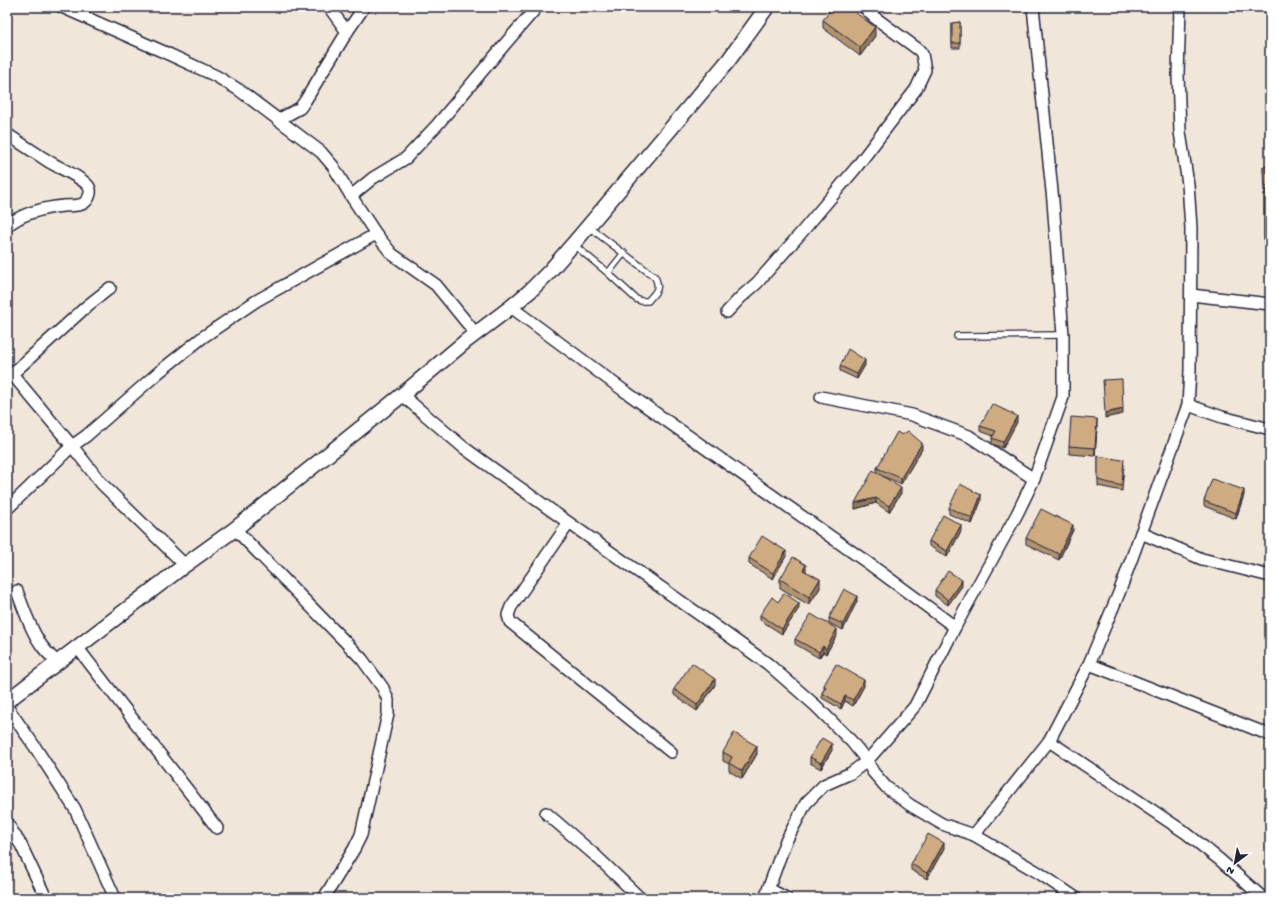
<svg xmlns="http://www.w3.org/2000/svg" width="1277" height="905" font-family="'Gochi Hand',sans-serif">
<style>
.lines{fill:none;stroke-linecap:round;stroke-linejoin:round}
.service-casing{stroke:#22223b;stroke-width:8}
.minor-casing{stroke:#22223b;stroke-width:14}
.tertiary-casing{stroke:#22223b;stroke-width:17}
.service{stroke:#fff;stroke-width:5.5}
.minor{stroke:#fff;stroke-width:11}
.tertiary{stroke:#fff;stroke-width:14}
.wall{fill:#b1936f;stroke:#22223b}
.shaded-wall{fill:#90785a;stroke:#22223b}
.building{fill:#ceab81;stroke:#22223b}
</style>
<rect width="100%" height="100%" fill="#f0e6d9"/>
<filter id="ink" filterUnits="userSpaceOnUse"><feTurbulence type="fractalNoise" baseFrequency=".025" numOctaves="2"/><feDisplacementMap in="SourceGraphic" scale="8" xChannelSelector="R" yChannelSelector="G"/><feConvolveMatrix kernelMatrix="1 2 1 2 8 2 1 2 1" color-interpolation-filters="sRGB"/></filter>
<g filter="url(#ink)">
<g class="lines">
<defs>
<g id="service">
<path d="M573,244L608,273L636,299L641,301H648C655,292 661,290 655,277L589,227"/>
<path d="M608,273L624,253"/>
<path d="M957,336L1063,335"/>
</g>
<g id="minor">
<path d="M62,7L164,52L216,76L239,90L321,152L333,166L351,196L373,178L406,158L437,125L505,44L537,7"/>
<path d="M329,7L347,32"/>
<path d="M278,120L300,108L305,101L347,32L364,7"/>
<path d="M7,134C20,143 34,152 48,161C57,167 84,178 89,187C92,192 89,199 84,203C78,207 70,205 63,206C44,208 21,214 7,226"/>
<path d="M351,196L376,234L392,254L436,285L476,334"/>
<path d="M110,288L87,306L12,374L72,446L102,484L185,565"/>
<path d="M1191,295L1270,304"/>
<path d="M511,307L623,390L868,563L955,627"/>
<path d="M727,312L741,297L757,283L801,233L855,169L916,89L925,70L922,54L919,50L874,17L864,7"/>
<path d="M402,395L463,447L478,458L569,523L700,615L768,664L816,706L851,741L867,761L873,772L886,787L910,805L942,824L974,835L1039,873L1076,898"/>
<path d="M821,397L912,415L969,436L1034,479"/>
<path d="M1188,405L1222,417L1270,429"/>
<path d="M7,509L72,446L86,436L159,372L203,337L256,301L376,234"/>
<path d="M569,523L511,607L508,615L510,622L671,752"/>
<path d="M235,529L362,659L383,688L388,700V714L361,835L354,849L324,898"/>
<path d="M1141,533L1202,559L1270,576"/>
<path d="M17,591C24,609 30,629 42,646C46,652 52,657 57,662"/>
<path d="M77,647L217,828"/>
<path d="M1089,664L1270,735"/>
<path d="M7,707L35,747L75,809L115,898"/>
<path d="M1049,741L1186,833L1220,860L1263,898"/>
<path d="M546,813L596,856L640,898"/>
<path d="M7,823L21,845L46,898"/>
<path d="M974,835L1049,741L1089,664L1119,593L1188,405L1190,371L1191,228L1188,184L1180,132L1178,74L1180,7"/>
<path d="M769,889L786,898"/>
<path d="M765,898L785,843L806,803L824,785L851,773L867,761L915,706L955,627L1017,514L1034,479L1063,397V335L1053,201L1033,7"/>
</g>
<path id="tertiary" d="M7,701L185,565L235,529L402,395L466,341L511,307L530,291L549,272L580,236L728,61L767,7"/>
</defs>
<use href="#service" class="service-casing"/>
<use href="#minor" class="minor-casing"/>
<use href="#tertiary" class="tertiary-casing"/>
<use href="#service" class="service"/>
<use href="#minor" class="minor"/>
<use href="#tertiary" class="tertiary"/>
</g>
<g class="wall">
<path d="M823,20L875,36L860,56L823,28Z"/>
<path d="M960,22V48H952V23Z"/>
<path d="M1263,167H1270V191H1264Z"/>
<rect x="1264" y="194" width="6" height="49"/>
<path d="M865,365L857,379L840,371V366Z"/>
<path d="M1017,422L1003,448L992,444V438L994,436L980,431V426Z"/>
<path d="M1097,427L1095,456L1069,454V446Z"/>
<path d="M922,449L901,484L880,475L901,493L889,512L876,503L855,509L877,473V468Z"/>
<path d="M1098,456L1124,464L1122,491L1098,486Z"/>
<path d="M1244,495L1236,519L1204,506V501Z"/>
<path d="M981,501L972,524L949,514V508Z"/>
<path d="M1073,530L1059,560L1026,544V538Z"/>
<path d="M961,531L947,557L929,546V541Z"/>
<path d="M786,556L773,579L749,564V558Z"/>
<path d="M806,571L820,588L809,605L780,588V579Z"/>
<path d="M962,586L948,605L935,596V590Z"/>
<path d="M857,601L843,630L829,623V618Z"/>
<path d="M778,602L799,608L782,634L760,620V615Z"/>
<path d="M837,635L826,654L823,652L819,658L795,644V639Z"/>
<path d="M715,685L697,711L674,695V689Z"/>
<path d="M824,685L864,686L853,706L845,701L841,709L822,698V693L824,689Z"/>
<path d="M832,750L821,769L810,763V757Z"/>
<path d="M723,752L757,754L742,779L729,771V764L723,761Z"/>
<path d="M944,848L927,879L911,870V864Z"/>
</g>
<g class="shaded-wall">
<path d="M875,27V36L860,56V47Z"/>
<path d="M865,360V365L857,379V374Z"/>
<path d="M1123,409V414L1105,418V413Z"/>
<path d="M1017,416V422L1003,448V442Z"/>
<path d="M1097,419V427L1095,456V448Z"/>
<path d="M922,443V449L901,484V478Z"/>
<path d="M901,488V493L889,512V506Z"/>
<path d="M1244,490V495L1236,519V513Z"/>
<path d="M981,495V501L972,524V518Z"/>
<path d="M876,498V503L855,509V503Z"/>
<path d="M961,525V531L947,557V551Z"/>
<path d="M1073,525V530L1059,560V554Z"/>
<path d="M786,551V556L773,579V573Z"/>
<path d="M806,565V574L803,570Z"/>
<path d="M820,579V588L809,605V597Z"/>
<path d="M962,580V586L948,605V600Z"/>
<path d="M857,596V601L843,630V624Z"/>
<path d="M799,603V608L782,634V629Z"/>
<path d="M837,629V635L826,654V649Z"/>
<path d="M823,646V652L819,658V652Z"/>
<path d="M715,679V685L697,711V705Z"/>
<path d="M864,680V686L853,706V700Z"/>
<path d="M845,696V701L841,709V704Z"/>
<path d="M832,744V750L821,769V763Z"/>
<path d="M757,746V754L742,779V771Z"/>
<path d="M944,843V848L927,879V873Z"/>
</g>
<g class="building">
<path d="M833,7H848L875,27L860,47L823,20Z"/>
<path d="M960,22V43H952V23Z"/>
<path d="M1263,167H1270V185L1264,186Z"/>
<rect x="1264" y="194" width="6" height="44"/>
<path d="M848,349L865,360L857,374L840,366Z"/>
<path d="M1122,379L1123,409L1105,413L1103,380Z"/>
<path d="M992,404L1017,416L1003,442L992,438L996,431L980,426Z"/>
<path d="M1071,417L1097,419L1095,448L1069,446Z"/>
<path d="M908,431L922,443L901,478L877,468L897,432L902,435Z"/>
<path d="M1098,456L1122,460L1124,458L1122,486L1098,480Z"/>
<path d="M873,470L901,488L889,506L876,498L855,503Z"/>
<path d="M1212,479L1244,490L1236,513L1204,501Z"/>
<path d="M960,484L981,495L972,518L949,508Z"/>
<path d="M1041,509L1073,525L1059,554L1026,538Z"/>
<path d="M943,515L961,525L947,551L929,541Z"/>
<path d="M762,536L786,551L773,573L749,558Z"/>
<path d="M793,557L806,565L803,570L820,579L809,597L780,579Z"/>
<path d="M948,571L962,580L948,600L935,590Z"/>
<path d="M844,589L857,596L843,624L829,618Z"/>
<path d="M784,593L799,603L782,629L760,615L772,597L778,602Z"/>
<path d="M811,614L837,629L826,649L823,646L819,652L795,639Z"/>
<path d="M692,663L715,679L697,705L674,689Z"/>
<path d="M836,664L864,680L853,700L845,696L841,704L822,693L826,687L824,685Z"/>
<path d="M734,733L757,746L742,771L729,763L732,757L723,752Z"/>
<path d="M822,738L832,744L821,763L810,757Z"/>
<path d="M928,834L944,843L927,873L911,864Z"/>
</g>
</g>
<rect width="1277" height="905" fill="none" stroke="#fff" stroke-width="24"/>
<rect x="12" y="12" width="1253" height="881" fill="none" stroke="#22223b" stroke-width="1.5" filter="url(#ink)"/>
<g transform="translate(1235 863) rotate(212)" stroke="#ffffff" stroke-width="3" paint-order="stroke">
<path d="M0-3L7 15L0 10L-7 15Z" fill="#22223b"/>
<text y="-6" font-size="11" font-weight="bold" text-anchor="middle" fill="#22223b">N</text>
</g>
</svg>
